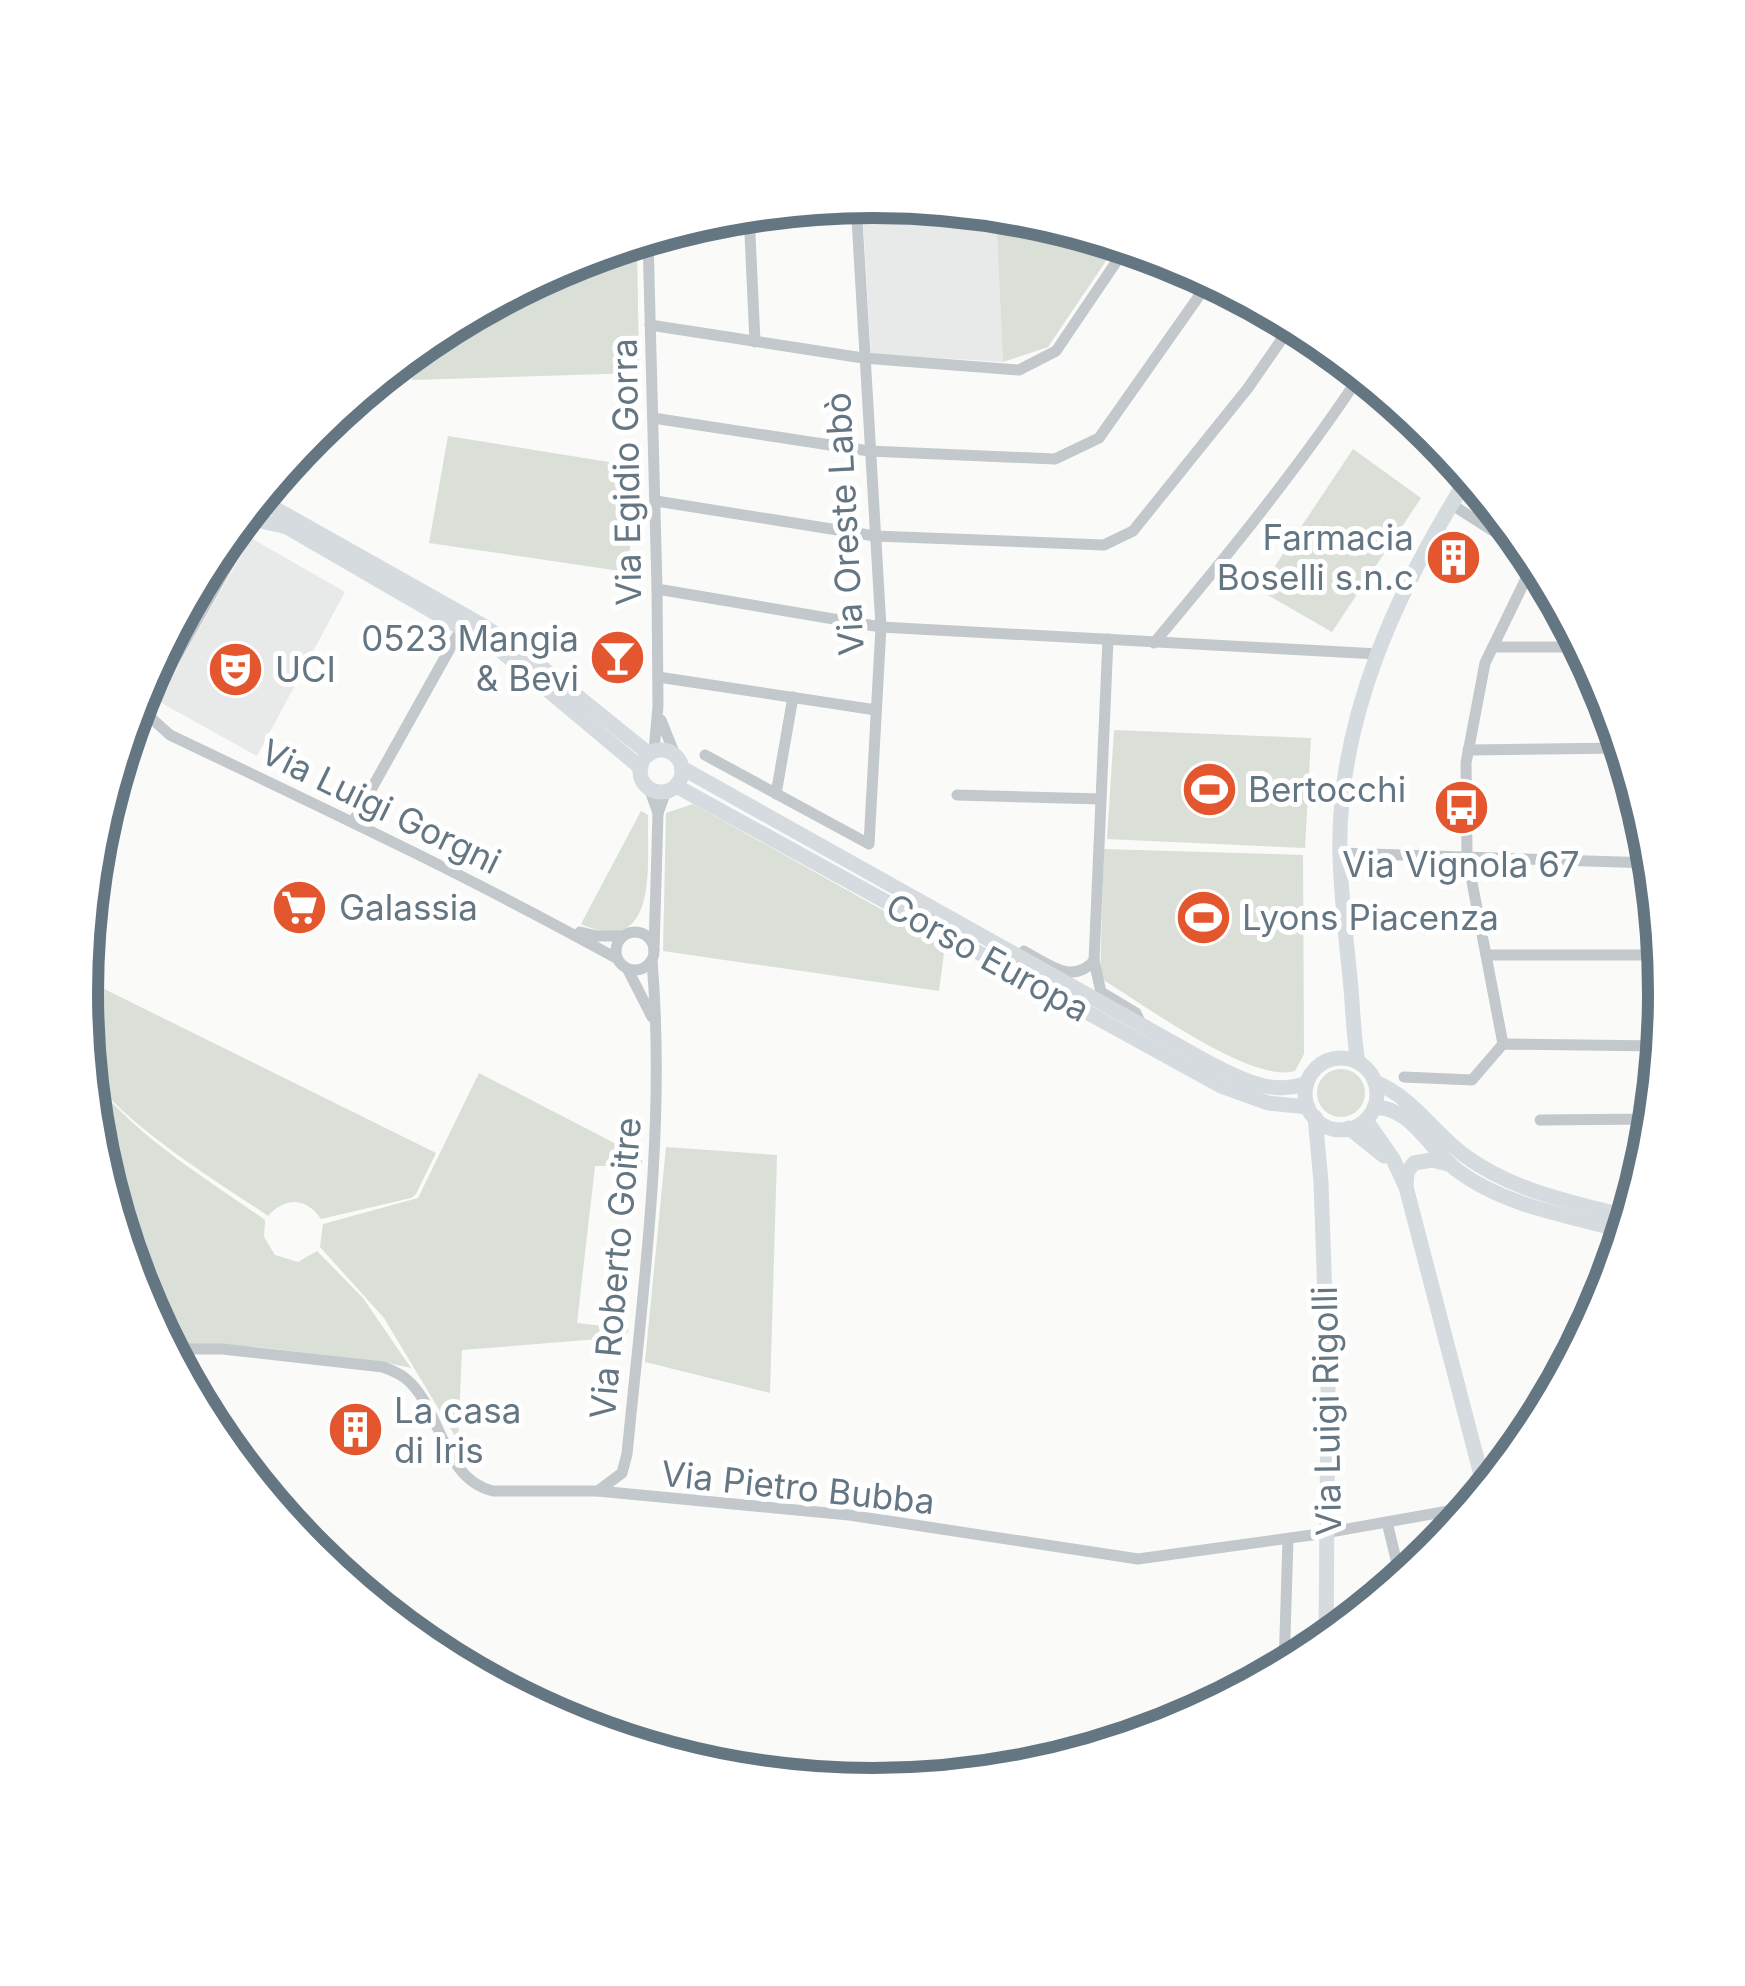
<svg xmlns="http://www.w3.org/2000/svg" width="1745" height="1986" font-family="Inter,sans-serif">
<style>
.built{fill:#e8e9e9}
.green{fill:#dadfd7}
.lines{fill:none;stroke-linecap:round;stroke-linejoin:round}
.street{stroke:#c3c8cc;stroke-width:11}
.secondary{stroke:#d6dbdf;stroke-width:15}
.highway{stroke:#d6dbdf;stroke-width:20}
.labels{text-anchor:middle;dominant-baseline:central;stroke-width:10;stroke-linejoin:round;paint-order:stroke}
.street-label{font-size:35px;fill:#657683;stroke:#fff}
.poi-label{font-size:35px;fill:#657683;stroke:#fff;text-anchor:start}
.rim{fill:none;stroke:#657683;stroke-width:12}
</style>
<rect width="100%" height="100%" fill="#fafaf8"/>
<g class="built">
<path d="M873,201L996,213L1003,362L871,354L862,202Z"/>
<path d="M251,538L345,592L257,756L158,701Z"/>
</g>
<g class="green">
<path d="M996,213L1028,216L1118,243L1048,347L1003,362Z"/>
<path d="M637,240L639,373L412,380L411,352L433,334L570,261Z"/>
<path d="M448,436L640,467L627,572L429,543Z"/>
<path d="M1353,449L1421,498L1332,632L1259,590Z"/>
<path d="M1114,730L1311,738L1305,848L1107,839Z"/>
<path d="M693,804L945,945L939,991L663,951L666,813Z"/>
<path d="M641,811L648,815C647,863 660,960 581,924Z"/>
<path d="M1104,849L1303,855L1304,1054L1295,1071C1250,1084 1141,1002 1100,978Z"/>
<path d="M82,978L436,1153L416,1194L411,1198L321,1219C306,1197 285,1197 268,1216C225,1186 99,1111 87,1062C80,1037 79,1003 82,978Z"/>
<circle cx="1341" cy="1093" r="24"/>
<path d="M479,1073L622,1147L642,1154V1166H595L577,1323L629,1329L625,1337L462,1350L458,1441L384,1318L320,1247L323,1224L418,1198Z"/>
<path d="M88,1074C134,1136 203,1176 265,1220L264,1237L275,1255L298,1262L317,1251L363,1298L411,1368L383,1362L258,1347L174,1344L120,1230L95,1147Z"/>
<path d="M666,1147L777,1155L770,1393L645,1362Z"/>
</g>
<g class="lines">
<g class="street">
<path d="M749,213L755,342"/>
<path d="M648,237L657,589L658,706L654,751"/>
<path d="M650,325L863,358L1019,370L1056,351L1127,246"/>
<path d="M653,418L869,451L1055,459L1099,438L1211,279"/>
<path d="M656,501L875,536L1104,545L1133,531L1248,388L1293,323"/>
<path d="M1451,504L1534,557"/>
<path d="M657,589L881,627L1378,654"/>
<path d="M1108,639L1094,961L1101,992L1136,1013L1142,1026"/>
<path d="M1154,643C1227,556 1298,469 1361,374"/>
<path d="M1493,647H1582"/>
<path d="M658,677L876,710"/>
<path d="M148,707L232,558L244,527"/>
<path d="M149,716L170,735C321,807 470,877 616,958"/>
<path d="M661,720L675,755"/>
<path d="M126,739C149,732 155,711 139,693"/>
<path d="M1468,750L1622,748"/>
<path d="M705,755L869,844L881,627L856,202"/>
<path d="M649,788L658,813L666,791"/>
<path d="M776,794L793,697"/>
<path d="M957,795L1101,799"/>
<path d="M353,822L462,627"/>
<path d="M1340,853L1652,863"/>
<circle cx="635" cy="951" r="19"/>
<path d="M580,932L597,936H623"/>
<path d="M654,950L658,813"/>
<path d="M1024,951C1048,964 1072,985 1094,961"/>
<path d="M1486,955H1661"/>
<path d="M628,970L652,1017"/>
<path d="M1503,1044L1467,856L1466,763L1485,663L1535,560"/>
<path d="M1404,1077L1472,1080L1503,1044L1660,1046"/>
<path d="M1540,1120L1653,1119"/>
<path d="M178,1349H222L383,1367C391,1370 399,1373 405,1378C442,1407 441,1479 493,1491H598L849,1515L1138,1559L1319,1534L1471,1507"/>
<path d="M598,1491L622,1473L627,1454C643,1290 666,1126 652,961"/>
<path d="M1387,1522L1401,1580"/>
<path d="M1284,1668L1288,1539"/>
</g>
<g class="secondary">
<path d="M258,499L482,625L524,653L649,754"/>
<path d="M253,519L287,527L501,651L641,768"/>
<path d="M233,528L249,524L256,510"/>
<circle cx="661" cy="771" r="21"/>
<path d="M682,768L1211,1064C1242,1080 1272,1096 1307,1083"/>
<path d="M676,786L1221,1086L1268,1103L1308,1107"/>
<circle cx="1341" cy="1094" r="36"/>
<path d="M1358,1062C1353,1034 1353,1006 1350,978C1346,937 1341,896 1340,856C1336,720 1398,588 1469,476"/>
<path d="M1375,1082C1412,1097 1432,1131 1464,1155C1512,1191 1572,1202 1629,1217"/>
<path d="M1374,1108C1410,1105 1431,1151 1458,1171C1505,1206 1569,1216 1625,1231"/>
<path d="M1315,1117L1321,1182L1328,1386L1326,1641"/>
<path d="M1366,1120L1393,1159L1406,1187L1485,1490"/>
<path d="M1349,1128L1384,1156"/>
<path d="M1406,1187L1407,1172L1414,1163L1432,1160L1448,1164"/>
</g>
<path class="highway" d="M134,1274L163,1338"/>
</g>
<defs>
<symbol id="building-disc" viewBox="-11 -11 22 22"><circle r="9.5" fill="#e4572e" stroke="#fff"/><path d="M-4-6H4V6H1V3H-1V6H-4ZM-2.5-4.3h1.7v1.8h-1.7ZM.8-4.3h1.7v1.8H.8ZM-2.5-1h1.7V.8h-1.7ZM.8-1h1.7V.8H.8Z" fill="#fff"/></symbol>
<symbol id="bar-disc" viewBox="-11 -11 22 22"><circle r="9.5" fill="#e4572e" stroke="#fff"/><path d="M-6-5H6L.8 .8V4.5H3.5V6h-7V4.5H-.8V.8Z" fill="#fff"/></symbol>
<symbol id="theatre-disc" viewBox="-11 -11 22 22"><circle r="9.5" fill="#e4572e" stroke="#fff"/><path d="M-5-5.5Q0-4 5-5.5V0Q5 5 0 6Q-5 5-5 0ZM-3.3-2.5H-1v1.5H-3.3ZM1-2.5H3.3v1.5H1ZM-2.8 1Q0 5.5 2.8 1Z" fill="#fff"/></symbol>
<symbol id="stadium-disc" viewBox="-11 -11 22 22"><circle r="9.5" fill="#e4572e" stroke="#fff"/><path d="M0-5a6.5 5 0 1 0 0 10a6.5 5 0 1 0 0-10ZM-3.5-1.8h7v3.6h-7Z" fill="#fff"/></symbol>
<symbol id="bus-disc" viewBox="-11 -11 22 22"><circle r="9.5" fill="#e4572e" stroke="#fff"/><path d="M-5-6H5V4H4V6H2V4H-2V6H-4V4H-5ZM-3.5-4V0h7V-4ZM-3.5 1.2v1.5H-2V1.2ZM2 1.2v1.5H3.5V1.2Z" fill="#fff"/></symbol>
<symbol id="supermarket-disc" viewBox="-11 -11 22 22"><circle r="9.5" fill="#e4572e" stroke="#fff"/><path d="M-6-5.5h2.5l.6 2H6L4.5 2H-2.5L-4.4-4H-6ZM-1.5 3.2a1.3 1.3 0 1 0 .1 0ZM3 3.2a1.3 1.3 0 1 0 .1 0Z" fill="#fff"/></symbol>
</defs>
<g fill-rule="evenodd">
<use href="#building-disc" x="1422" y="526" width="63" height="63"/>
<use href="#bar-disc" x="586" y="626" width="63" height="63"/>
<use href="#theatre-disc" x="204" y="638" width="63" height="63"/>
<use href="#stadium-disc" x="1178" y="758" width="63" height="63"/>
<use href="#bus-disc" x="1430" y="776" width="63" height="63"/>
<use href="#supermarket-disc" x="268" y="876" width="63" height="63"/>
<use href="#stadium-disc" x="1172" y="886" width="63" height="63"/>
<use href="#building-disc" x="324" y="1398" width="63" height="63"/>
</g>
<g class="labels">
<g class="street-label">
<text transform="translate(626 472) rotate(-91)">Via Egidio Gorra</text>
<text transform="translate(844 524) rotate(-93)">Via Oreste Labò</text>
<text transform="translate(381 806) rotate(26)">Via Luigi Gorgni</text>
<text transform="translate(988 957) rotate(29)">Corso Europa</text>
<text transform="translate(615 1268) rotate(-85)">Via Roberto Goitre</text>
<text transform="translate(1326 1411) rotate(-91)">Via Luigi Rigolli</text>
<text transform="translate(798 1487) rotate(6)">Via Pietro Bubba</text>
</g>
<g class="poi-label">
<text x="1414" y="537" text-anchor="end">Farmacia<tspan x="1414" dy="40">Boselli s.n.c</tspan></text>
<text x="579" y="638" text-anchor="end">0523 Mangia<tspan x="579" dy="40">&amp; Bevi</tspan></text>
<text x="275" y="669">UCI</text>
<text x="1248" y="789">Bertocchi</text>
<text x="1461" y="864" text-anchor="middle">Via Vignola 67</text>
<text x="339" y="907">Galassia</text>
<text x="1242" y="917">Lyons Piacenza</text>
<text x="394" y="1410">La casa<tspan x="394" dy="40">di Iris</tspan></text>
</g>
</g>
<path d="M0 0H1745V1986H0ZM98 993a775 775 0 1 1 1550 0a775 775 0 1 1-1550 0Z" fill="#fff" fill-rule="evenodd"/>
<path class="rim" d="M98 993a775 775 0 1 1 1550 0a775 775 0 1 1-1550 0Z"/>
</svg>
